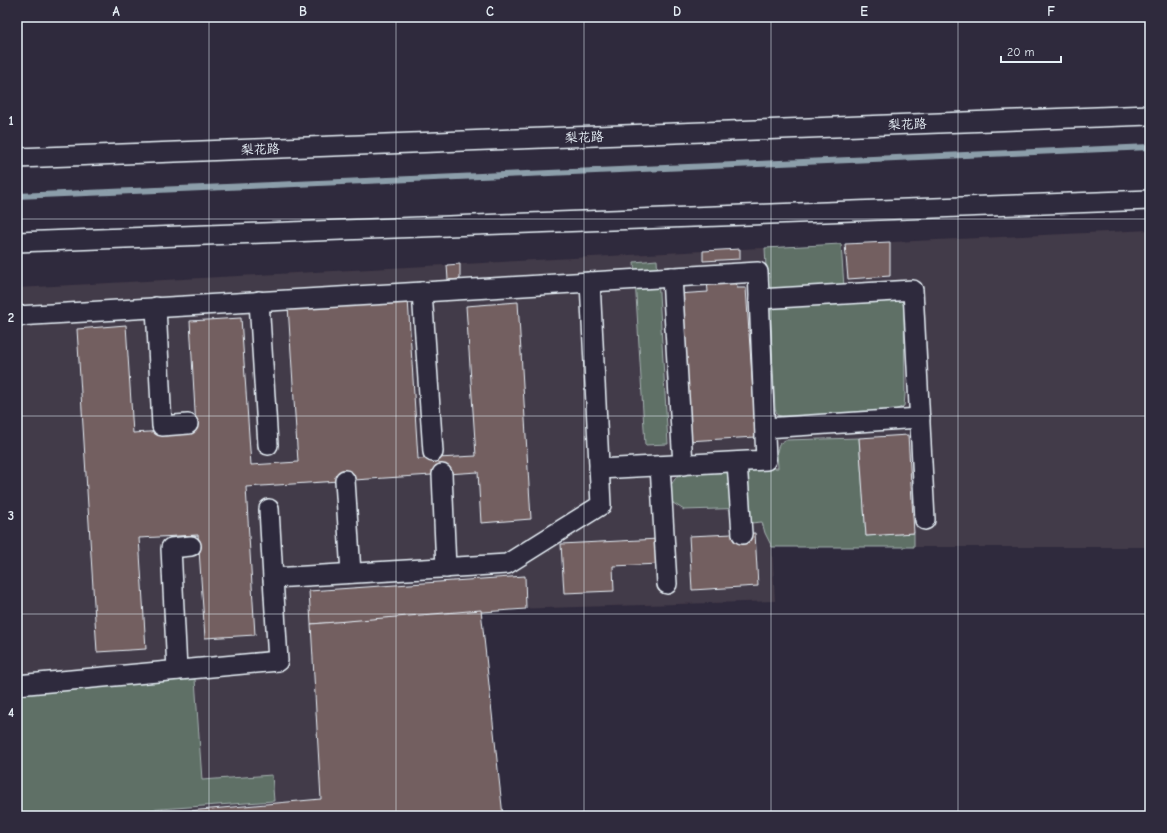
<svg xmlns="http://www.w3.org/2000/svg" width="1167" height="833" font-family="'Comic Neue','LXGW WenKai TC',sans-serif">
<style>
.built{fill:#433a48}
.green{fill:#5e6f66;stroke:#a3b0af}
.lines{fill:none;stroke-linecap:round;stroke-linejoin:round}
.stream{stroke:#8c9eaa;stroke-width:6}
.building{fill:#735e60;stroke:#e8f1f8}
.minor-casing{stroke:#e8f1f8;stroke-width:22}
.minor{stroke:#2f2a3d;stroke-width:19}
.grid{fill:none;stroke:#e8f1f8;stroke-width:1;stroke-opacity:0.55}
.labels{text-anchor:middle;dominant-baseline:central;stroke-width:3.5;stroke-linejoin:round;paint-order:stroke}
.street-label{font-size:13px;fill:#e8f1f8;stroke:#2f2a3d}
.neatline{fill:none;stroke:#e8f1f8;stroke-width:1.5}
.grid-label{font-size:13px;text-anchor:middle;font-weight:bold;fill:#e8f1f8}
</style>
<rect width="100%" height="100%" fill="#2f2a3d"/>
<filter id="ink" filterUnits="userSpaceOnUse"><feTurbulence type="fractalNoise" baseFrequency=".025" numOctaves="2"/><feDisplacementMap in="SourceGraphic" scale="8" xChannelSelector="R" yChannelSelector="G"/><feConvolveMatrix kernelMatrix="1 2 1 2 8 2 1 2 1" color-interpolation-filters="sRGB"/></filter>
<g filter="url(#ink)">
<path class="built" d="M1150,230V547H772L775,601L481,610L311,624L321,799L134,816H17V288L740,249Z"/>
<g class="green">
<path d="M841,244L844,287L774,291L767,286L765,248Z"/>
<path d="M657,260L668,444L645,445L634,262Z"/>
<path d="M898,299L902,301L904,307L905,395L904,406L895,410L784,417L777,415L775,408L770,312L773,306Z"/>
<path d="M859,438L866,536L914,533V547H772L765,533L762,522L751,523L750,508L684,510L673,503C668,489 669,486 679,474L778,468L777,451L779,444L785,440Z"/>
<path d="M195,679L202,780L272,775L274,801L61,816H17V692Z"/>
</g>
<g class="lines">
<path class="stream" d="M17,196L1150,147"/>
</g>
<g class="building">
<path d="M890,242V276L848,279L845,244Z"/>
<path d="M740,249V259L703,261V251Z"/>
<path d="M460,264V279L448,280L447,265Z"/>
<path d="M736,278L737,288H746L756,437L687,441L677,294L708,292L707,280Z"/>
<path d="M408,299L418,459L476,456L466,306L518,302L531,519L481,523L478,472L246,487L255,635L205,638L198,535L139,538L146,649L97,652L77,329L126,325L133,433L196,429L190,321L241,318L251,465L298,462L288,306Z"/>
<path d="M908,435L914,533L866,536L859,438Z"/>
<path d="M755,533L758,586L692,590L689,536Z"/>
<path d="M659,539L660,564L613,566L614,591L564,593L561,544Z"/>
<path d="M525,576L526,609L311,624L309,591Z"/>
<path d="M481,610L503,816H134L321,799L311,624Z"/>
</g>
<g class="lines">
<defs>
<g id="minor">
<path d="M17,158L1150,115"/>
<path d="M17,242L1150,200"/>
<path d="M672,277L683,465"/>
<path d="M590,282L758,272L766,460L599,469"/>
<path d="M422,292L433,452"/>
<path d="M759,299L913,290L925,520"/>
<path d="M259,301L268,445"/>
<path d="M156,307L162,426L188,424"/>
<path d="M17,316L590,282L601,505L507,564L273,578L278,661L17,685"/>
<path d="M765,428L920,418"/>
<path d="M737,462L742,534"/>
<path d="M660,466L667,584"/>
<path d="M442,474L446,568"/>
<path d="M345,480L351,573"/>
<path d="M269,509L273,578"/>
<path d="M177,670L171,548L191,546"/>
</g>
</defs>
<use href="#minor" class="minor-casing"/>
<use href="#minor" class="minor"/>
</g>
</g>
<path class="grid" d="M209,17V816M396,17V816M584,17V816M771,17V816M958,17V816M17,219H1150M17,416H1150M17,614H1150"/>
<g class="labels">
<g class="street-label">
<text transform="translate(907 124) rotate(-2)">梨花路</text>
<text transform="translate(584 137) rotate(-2)">梨花路</text>
<text transform="translate(260 149) rotate(-2)">梨花路</text>
</g>
</g>
<rect width="1167" height="833" fill="none" stroke="#2f2a3d" stroke-width="44"/>
<path d="M1001 56v6h60v-6" fill="none" stroke="#e8f1f8" stroke-width="2"/>
<text x="1007" y="56" font-size="12" fill="#e8f1f8" stroke="#2f2a3d" stroke-width="3" paint-order="stroke">20 m</text>
<rect x="22" y="22" width="1123" height="789" class="neatline"/>
<g class="grid-label">
<text x="116" y="16">A</text>
<text x="303" y="16">B</text>
<text x="490" y="16">C</text>
<text x="677" y="16">D</text>
<text x="864" y="16">E</text>
<text x="1051" y="16">F</text>
<text x="11" y="125">1</text>
<text x="11" y="322">2</text>
<text x="11" y="520">3</text>
<text x="11" y="717">4</text>
</g>
</svg>
